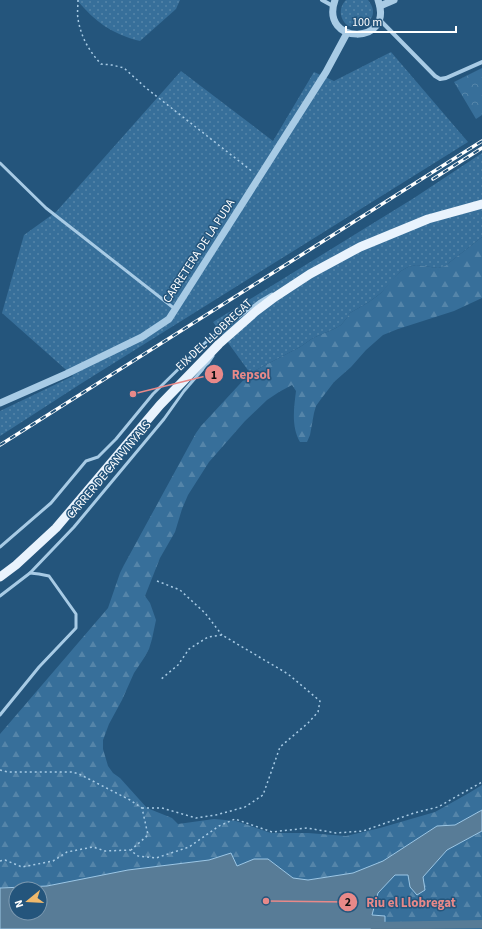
<svg xmlns="http://www.w3.org/2000/svg" width="482" height="929" font-family="'Source Sans 3',sans-serif">
<style>
.grass{fill:url(#grass-dots)}
.forest{fill:url(#forest-firs)}
.park{fill:url(#park-crowns)}
.water{fill:#587c97;stroke:#9cc7e6;fill-rule:evenodd}
.lines{fill:none;stroke-linecap:round;stroke-linejoin:round}
.canal{stroke:#587c97;stroke-width:8}
.path{stroke:#a8cbe5;stroke-width:1.5;stroke-dasharray:2 3;stroke-linecap:butt}
.service{stroke:#a8cbe5;stroke-width:3}
.minor{stroke:#a8cbe5;stroke-width:4}
.tertiary{stroke:#a8cbe5;stroke-width:7}
.primary{stroke:#e9f3fd;stroke-width:9}
.rail-casing{stroke:#fff;stroke-width:3.5}
.rail{stroke:#24557c;stroke-width:2;stroke-dasharray:6;stroke-linecap:butt}
.labels{text-anchor:middle;dominant-baseline:central;stroke-width:3;stroke-linejoin:round;paint-order:stroke}
.street-label{font-size:12px;fill:#fff;stroke:#24557c}
.leader{fill:none;stroke:#e88989;stroke-width:1.5}
.callout-dot{fill:#e88989;stroke:#24557c;stroke-width:1.5}
.mark-label{font-size:12px;text-anchor:middle;font-weight:bold;fill:#111}
.callout-label{font-size:13px;text-anchor:middle;font-weight:bold;fill:#e88989;stroke:#24557c;stroke-width:3;stroke-linejoin:round;paint-order:stroke}
</style>
<defs>
<pattern id="grass-dots" width="8" height="8" patternUnits="userSpaceOnUse"><rect width="8" height="8" fill="#376f9a"/><path d="M2 2h.1M6 6h.1" fill="none" stroke="#5585a9" stroke-width="1.8" stroke-linecap="round"/></pattern>
<pattern id="forest-firs" width="22" height="20" patternUnits="userSpaceOnUse"><rect width="22" height="20" fill="#376f9a"/><path d="M5 1l3.5 6h-7zM16 11l3.5 6h-7z" fill="#5585a9"/></pattern>
<pattern id="park-crowns" width="20" height="18" patternUnits="userSpaceOnUse"><rect width="20" height="18" fill="#376f9a"/><path d="M2 6a3 3 0 1 1 6 0M12 15a3 3 0 1 1 6 0" fill="none" stroke="#5585a9"/></pattern>
</defs>
<rect width="100%" height="100%" fill="#24557c"/>
<g class="grass">
<path d="M77,0H180L176,9L140,41C112,34 95,22 77,0Z"/>
<path d="M346,0H368C387,23 346,40 341,15C340,9 342,4 346,0Z"/>
<path d="M391,52L468,142L82,383L0,436V411L73,376L2,313L24,235L56,212L181,71L273,141L314,72L334,81Z"/>
<path d="M482,153V237L445,266L438,268L416,265L408,267L401,271L381,293L369,302L350,313L346,319L341,325L334,329L313,338L300,347L250,373L213,322L414,198Z"/>
</g>
<g class="forest">
<path d="M482,237V298L454,311L398,329L383,335L366,350L351,367L334,382L321,399L316,406L314,413L310,435L307,442H300C291,426 294,408 296,391L292,385L279,392L267,400L245,421L209,462L188,495L182,509L175,532L160,558L145,596L150,603L156,620L152,639L149,649L144,658L134,673L122,700L109,724L103,740V749L108,766L113,773L120,778L147,808L172,818L178,824L214,819L236,821L271,833H308L346,836L380,828L435,812L469,793L482,785V810L455,825L437,826L383,861L353,873L308,880L293,878L268,859H254L237,866L231,853L209,860L128,870L47,886L0,888V734L108,608L120,573L124,565L196,433L201,426L250,373L300,347L313,338L334,329L341,325L346,319L350,313L369,302L381,293L391,281L401,271L408,267L416,265L438,268L445,266Z"/>
<path d="M482,831V929H385V916L372,915L378,893L394,875H408L410,887L423,877L447,850Z"/>
</g>
<path class="park" d="M482,68V115L476,119L454,82Z"/>
<path class="water" d="M482,810V831L447,850L423,877L425,890L417,895L410,887L408,875H395L378,893L372,915L385,916V929H0V888L47,886L128,870L209,860L231,853L237,866L254,859H268L293,878L308,880L353,873L383,861L437,826L455,825ZM16,889H40V913H16Z"/>
<g class="lines">
<path class="canal" d="M374,926L482,924"/>
<g class="path">
<path d="M78,0C78,6 77,13 78,19C81,37 89,51 101,64L112,65L124,68L146,88L253,172"/>
<path d="M157,581L180,590L205,613L222,635"/>
<path d="M0,770L8,772H72L79,774L130,800L142,808L148,835L131,850"/>
<path d="M142,808H162L196,818L216,815L245,807L263,795L280,747L308,723L318,712L320,701L288,674L222,635L208,637L189,649L178,665L160,680"/>
<path d="M0,861L5,860L22,867L53,861L67,852L93,847L105,851L130,850L138,856L156,858L189,847L219,826L235,819L272,832L307,828L336,833L363,831L414,813L438,807L482,782"/>
</g>
<g class="service">
<path d="M0,163L46,208L175,309"/>
<path d="M0,547L51,503L86,461L98,457L116,439L153,394L207,341L260,301L272,294"/>
<path d="M0,596L30,573L74,527L164,419L184,391L209,362L213,356"/>
<path d="M0,715L39,667L76,628V614L49,576L39,574L30,573"/>
</g>
<g class="minor">
<path d="M322,0L333,6"/>
<path d="M379,19L435,76L440,79L446,78L482,62"/>
</g>
<g class="tertiary">
<path d="M335,0C319,45 395,46 378,0"/>
<path d="M380,6L394,0"/>
<path d="M0,403L66,374L142,337L169,319L326,72L347,33"/>
</g>
<path class="primary" d="M0,577L16,565L56,528L160,405L219,344L255,312L275,297L310,274L360,247L428,219L482,204"/>
<defs>
<g id="rail">
<path d="M433,179L482,148"/>
<path d="M0,445L482,141"/>
</g>
</defs>
<use href="#rail" class="rail-casing"/>
<use href="#rail" class="rail"/>
</g>
<g class="labels">
<g class="street-label">
<text transform="translate(199 251) rotate(-57)">CARRETERA DE LA PUDA</text>
<text transform="translate(214 335) rotate(-43)">EIX DEL LLOBREGAT</text>
<text transform="translate(109 470) rotate(-50)">CARRER DE CAN VINYALS</text>
</g>
</g>
<path class="leader" d="M133 394L214 374M266 901L348 902"/>
<g class="callout-dot">
<circle cx="133" cy="394" r="4"/>
<circle cx="266" cy="901" r="4"/>
<circle cx="214" cy="374" r="10"/>
<circle cx="348" cy="902" r="10"/>
</g>
<g class="mark-label">
<text x="214" y="379">1</text>
<text x="348" y="906">2</text>
</g>
<g class="callout-label">
<text x="251" y="379">Repsol</text>
<text x="411" y="907">Riu el Llobregat</text>
</g>
<g transform="translate(28 901) rotate(252)"><circle r="19" fill="#24557c" stroke="#7c99b0"/>
<path d="M0-3L7 15L0 10L-7 15Z" fill="#efb96c"/>
<text y="-6" font-size="11" font-weight="bold" text-anchor="middle" fill="#ffffff">N</text>
</g>
<path d="M346 26v6h110v-6" fill="none" stroke="#ffffff" stroke-width="2"/>
<text x="352" y="26" font-size="12" fill="#ffffff" stroke="#24557c" stroke-width="3" paint-order="stroke">100 m</text>
</svg>
